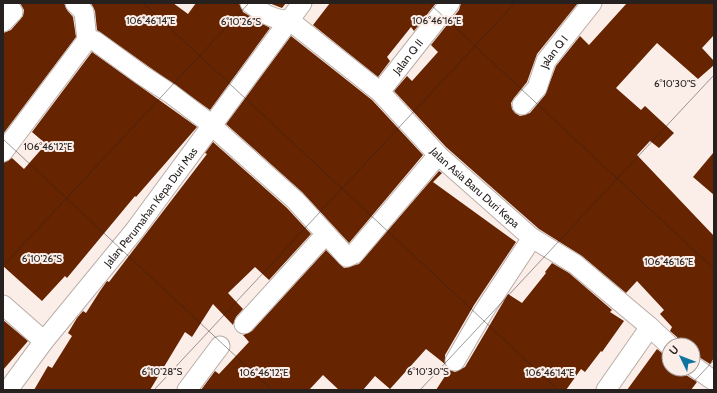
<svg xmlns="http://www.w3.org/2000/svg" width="717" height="393" font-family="Cabin,sans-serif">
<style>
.building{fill:#672400}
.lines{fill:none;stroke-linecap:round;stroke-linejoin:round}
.minor-casing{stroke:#b9ada8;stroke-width:21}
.minor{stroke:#fff;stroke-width:19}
.ticks{fill:none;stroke:#26211f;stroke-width:1;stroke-opacity:0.45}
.labels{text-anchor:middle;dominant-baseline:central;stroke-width:4;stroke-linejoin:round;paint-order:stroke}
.street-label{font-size:11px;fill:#26211f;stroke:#fbede8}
.ticks-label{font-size:10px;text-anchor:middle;fill:#26211f;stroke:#fbede8;stroke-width:4;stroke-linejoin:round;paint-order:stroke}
</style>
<rect width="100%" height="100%" fill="#fbede8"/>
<g class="building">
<path d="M20,3H64L67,10L73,17L76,37L3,134V33L11,30L23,16L24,10Z"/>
<path d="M91,3H173L188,14L196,3H239L243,12L270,28L210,110L97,30L95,11Z"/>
<path d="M269,3H286L282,8Z"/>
<path d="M330,3H436L414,31L411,27L387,57L390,61L378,77L313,25Z"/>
<path d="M461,3H578L537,54L527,82L514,98L511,103L512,109L515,113L520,116L530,113L545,95L556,66L580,36L589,45L627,3H714V35L702,48L714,61V65L698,79L657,43L616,88L641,110L645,106L674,133L659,148L650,141L637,155L714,236V358L710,364L699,357L693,355V345H680L677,337L670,331L672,327L660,314L664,310L637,281L626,293L582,256L539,229L446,147L394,91L407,76L412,81L438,52L431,45L459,10Z"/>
<path d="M291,36L372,100L423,155L349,243L302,192L226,124Z"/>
<path d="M92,52L197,127L136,197L135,196L67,278L65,276L42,301L3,266V163L12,158L24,169L46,144L32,132Z"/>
<path d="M213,142L287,208L311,234L269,280L255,267L228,293L243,309L236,317L233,325L213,304L192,337L185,332L150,390H34L48,366L52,368L72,336L68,333L77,318L83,311L86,313L100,291L107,281L109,282L207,154L205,153Z"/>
<path d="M714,152V195L693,177Z"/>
<path d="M439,171L442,173L433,182L516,242L474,305L445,355V364L426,349L390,389L375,376L363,390H339L323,375L309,390H201L215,371L219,374L249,342L243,335L252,331L326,250L344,268L359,264Z"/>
<path d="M552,263L569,273L612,310L610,312L624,321L602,352L601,351L585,372L581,369L566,390H436L449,370L455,372L465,367L508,294L522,303L546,273L545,272Z"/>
<path d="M3,320L28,341L3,370Z"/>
<path d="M657,349L662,353L669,356V369H683L686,375L697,382L691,390H627Z"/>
</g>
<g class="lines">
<defs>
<g id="minor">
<path d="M250,3C263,13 272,20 289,20"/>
<path id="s1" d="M289,20L380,92L438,155L532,238L575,264L650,327L669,345"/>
<path d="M3,22L13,12L7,3"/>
<path d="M87,40L90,39L95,41L142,75L171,94L204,119L295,200L347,257L354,254L438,155"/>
<path id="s2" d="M380,92L450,3"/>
<path id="s3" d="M522,105L537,88L546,61L592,3"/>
<path d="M3,152L87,40L84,12L75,3"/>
<path d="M3,305L44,341"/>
<path d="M244,324L326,234"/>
<path d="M455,361L484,311L532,238"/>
<path d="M693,366L714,381"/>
<path id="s4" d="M8,390L44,341L135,230L302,3"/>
<path d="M187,390L220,346"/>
<path d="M606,390L650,327"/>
</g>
</defs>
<use href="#minor" class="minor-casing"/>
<use href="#minor" class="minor"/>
</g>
<path class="ticks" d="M143,3L558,390M429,3L714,269M3,139L272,390M3,266L249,3M154,390L515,3M420,390L714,75M686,390L714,360"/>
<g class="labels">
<g class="street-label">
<text stroke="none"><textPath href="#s3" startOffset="63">Jalan Q I</textPath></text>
<text stroke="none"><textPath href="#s2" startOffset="45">Jalan Q II</textPath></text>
<text stroke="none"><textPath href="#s1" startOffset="251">Jalan Asia Baru Duri Kepa</textPath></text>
<text stroke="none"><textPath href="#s4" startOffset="232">Jalan Perumahan Kepa Duri Mas</textPath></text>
</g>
</g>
<g class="ticks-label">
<text x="151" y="24">106°46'14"E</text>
<text x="437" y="24">106°46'16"E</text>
<text x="241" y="25">6°10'26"S</text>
<text x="675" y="87">6°10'30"S</text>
<text x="48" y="150">106°46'12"E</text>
<text x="42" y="262">6°10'26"S</text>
<text x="669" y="265">106°46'16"E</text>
<text x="162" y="375">6°10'28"S</text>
<text x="428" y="375">6°10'30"S</text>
<text x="264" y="376">106°46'12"E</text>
<text x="550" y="376">106°46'14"E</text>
</g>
<rect width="717" height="393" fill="none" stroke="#26211f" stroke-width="8"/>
<g transform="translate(681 357) rotate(313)"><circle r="19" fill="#fbede8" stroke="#a69b98"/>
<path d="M0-3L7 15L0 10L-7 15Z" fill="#0e74a0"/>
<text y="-6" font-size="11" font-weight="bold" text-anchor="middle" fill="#26211f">U</text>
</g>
</svg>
